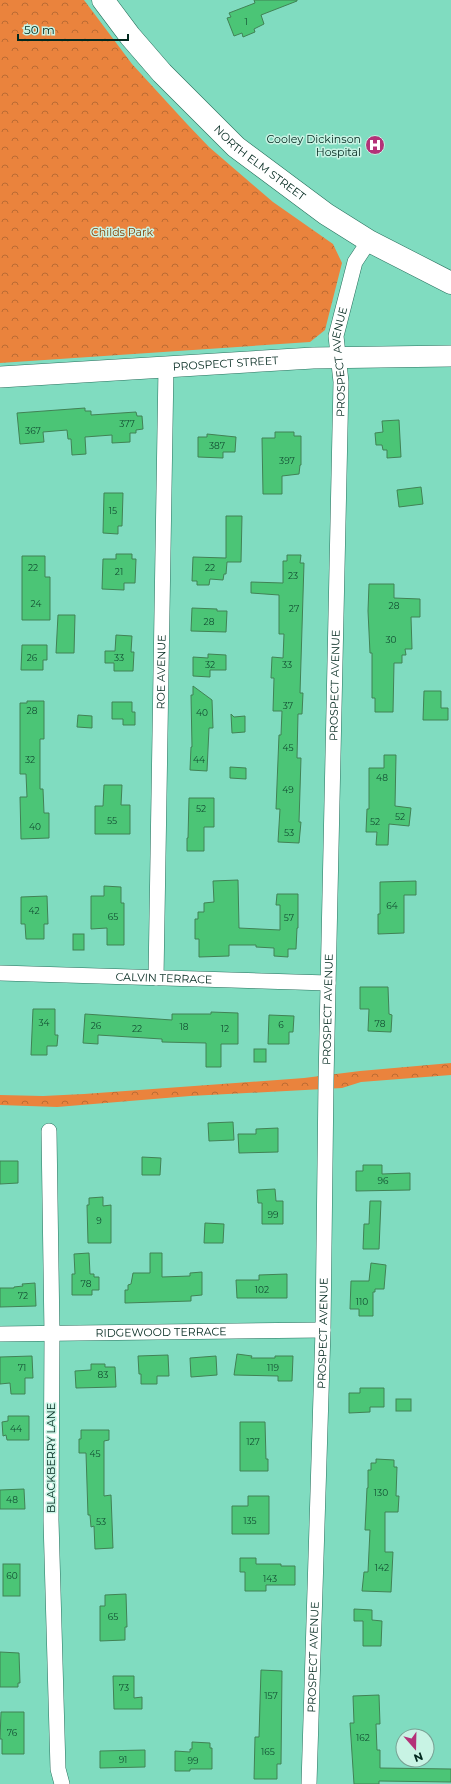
<svg xmlns="http://www.w3.org/2000/svg" width="451" height="1784" font-family="Montserrat,sans-serif">
<style>
.park{fill:url(#park-crowns)}
.building{fill:#4bc576;stroke:#418255}
.lines{fill:none;stroke-linecap:round;stroke-linejoin:round}
.minor-casing{stroke:#28705d;stroke-width:16}
.secondary-casing{stroke:#28705d;stroke-width:22}
.trunk-casing{stroke:#28705d;stroke-width:23}
.minor{stroke:#fff;stroke-width:15}
.secondary{stroke:#fff;stroke-width:21}
.trunk{stroke:#fff;stroke-width:22}
.labels{text-anchor:middle;dominant-baseline:central;stroke-width:3;stroke-linejoin:round;paint-order:stroke}
.number-label{font-size:9px;fill:#134e33}
.poi-label{font-size:11px;fill:#00271d;stroke:#c8f3e4;text-anchor:end}
.street-label{font-size:11px;fill:#00271d;stroke:#c8f3e4}
.park-label{font-size:11px;fill:#823d02;stroke:#c8f3e4}
</style>
<defs>
<pattern id="park-crowns" width="20" height="18" patternUnits="userSpaceOnUse"><rect width="20" height="18" fill="#ea833d"/><path d="M2 6a3 3 0 1 1 6 0M12 15a3 3 0 1 1 6 0" fill="none" stroke="#bb6b33"/></pattern>
</defs>
<rect width="100%" height="100%" fill="#80dcc0"/>
<g class="park">
<path d="M0,0H84L132,64L187,124L209,147L273,202L333,244L342,263L325,330L310,342L0,363Z"/>
<path d="M451,1063V1075L361,1082L342,1088L190,1096L57,1107L0,1105V1095L43,1096L84,1094L304,1078L360,1071Z"/>
</g>
<g class="building">
<path d="M254,0H297V1L261,15L264,24L254,29L255,32L243,37L242,33L234,36L227,18L231,17L229,13L255,3Z"/>
<path d="M85,408V411H91V415L136,412L137,416H142L143,429L136,430V433H130V442L112,443V435L85,437L86,454L72,455L71,439H68L67,430L43,432L44,442L20,444L17,413Z"/>
<path d="M399,420L401,457L387,458V450H383L382,445H376L375,433L383,432L382,421Z"/>
<path d="M275,432H294V436H301V465H300L299,474L282,476V494H263L262,438H275Z"/>
<path d="M207,434L236,437L235,452H223V458L198,457V437H207Z"/>
<path d="M421,487L423,504L399,507L397,490Z"/>
<path d="M104,493H123L122,526H118V534L103,533Z"/>
<path d="M226,516H242L241,562H227L226,574H224L223,580L210,579L209,585H197V581H192L193,557L226,558Z"/>
<path d="M116,554H132V559H136L135,583H124V590L102,589L103,559H116Z"/>
<path d="M287,555H301L300,563H304L300,693H303L302,714H298L297,758H301L299,822H301L299,843L278,842L280,809H276L279,735H281L282,711H273L274,678H271L272,657L283,658L284,634H279V595L251,593V582L283,583V561H287Z"/>
<path d="M22,556H45V577H50V620H22Z"/>
<path d="M369,584H394V598L420,599V617H411L412,649H405L406,655H402V663H394L393,712H375V698H372V653H370L368,611Z"/>
<path d="M192,608L217,609V611H227L226,632L191,631Z"/>
<path d="M58,615H75L74,653H56Z"/>
<path d="M116,635L132,636L131,652H134L133,671H114V663H105V651H115Z"/>
<path d="M22,645H47V660H43V670H21Z"/>
<path d="M208,654L226,655V670H210V677L193,676V657L208,658Z"/>
<path d="M193,686L212,700L213,728H209L207,771L190,770L191,747H192L191,695H193Z"/>
<path d="M424,691H441V708H448V720H423Z"/>
<path d="M27,701H44V739H40V789H43L44,813H49V838L21,839L20,797H27L26,774H20V703H27Z"/>
<path d="M112,702H132V712H135V725H123V719H112Z"/>
<path d="M231,714L234,717L245,716V732L232,733Z"/>
<path d="M78,715L92,716V728L77,727Z"/>
<path d="M384,755H396L395,806L411,808L409,826L389,824L388,845H376L377,832H366L367,809H369V768H384Z"/>
<path d="M230,767L246,768V779L230,778Z"/>
<path d="M104,785H122L121,805H130V834H95V806H103Z"/>
<path d="M189,798H214V827H204V851H187V838H188Z"/>
<path d="M238,880L239,928L280,930V905H276L277,894H298V928H297L296,949H288V957L274,956V948L256,947V945H229V956L199,957V939H195V919H198V912H204V903L214,902L213,881Z"/>
<path d="M416,881V895H404V933L378,934V914H380V882Z"/>
<path d="M104,886L121,887V903H124V945H107V928L91,929V896H104Z"/>
<path d="M47,896L48,924H44V939H26L25,924H21V897Z"/>
<rect x="73" y="934" width="11" height="16"/>
<path d="M360,987H388L389,1014L392,1015L391,1032L368,1031L369,1009H360Z"/>
<path d="M33,1009H55V1035H58L57,1046H47V1055H31Z"/>
<path d="M211,1012L238,1013V1044H221V1067H206V1043L162,1042V1039L98,1035V1044L83,1043L85,1014L172,1020V1014H211Z"/>
<path d="M269,1015L294,1016L293,1032H289V1044H268Z"/>
<rect x="254" y="1049" width="12" height="13"/>
<path d="M233,1122L234,1140L209,1141L208,1123Z"/>
<path d="M278,1128V1152L239,1153L238,1134H256V1129Z"/>
<path d="M142,1157L161,1158L160,1175H142Z"/>
<path d="M0,1161H18V1183L0,1184Z"/>
<path d="M363,1165H382V1174L410,1173V1190L356,1191V1171H363Z"/>
<path d="M275,1189L276,1201H283V1224H262V1203H258L257,1190Z"/>
<path d="M103,1197V1206L111,1205V1243H88L87,1205H89V1198Z"/>
<path d="M370,1201H381L379,1249H363L364,1224H369Z"/>
<path d="M205,1223L224,1224L223,1243H204Z"/>
<path d="M89,1253L90,1274H94V1277H99V1290H92V1295H72V1274H75L74,1254Z"/>
<path d="M150,1253H162V1277L190,1276V1273L202,1272V1295L191,1296V1301L125,1303V1290H128V1285L131,1284L133,1273H150Z"/>
<path d="M371,1263L386,1265L384,1289H375V1292H373V1316H359V1309H350L351,1281H369Z"/>
<path d="M287,1274V1298H237L236,1280H259V1275Z"/>
<path d="M35,1283L36,1306L0,1307V1288H14V1287L23,1286L22,1284Z"/>
<path d="M237,1354L252,1356L251,1358H275V1356H293L292,1381H278V1376L234,1375Z"/>
<path d="M168,1355L169,1376H157V1384H141V1374H139L138,1356Z"/>
<path d="M32,1356L33,1378H25V1394H11L10,1383L0,1384V1357Z"/>
<path d="M216,1356L217,1375L191,1377L190,1358Z"/>
<path d="M91,1364H105V1367H115L116,1387L76,1388L75,1371L91,1370Z"/>
<path d="M360,1388H384V1407H370V1412L349,1413V1393H360Z"/>
<rect x="396" y="1399" width="15" height="12"/>
<path d="M8,1416H29V1440H7L6,1435L3,1436L2,1422L8,1421Z"/>
<path d="M240,1422H265L266,1459H268V1471H240Z"/>
<path d="M81,1430H109V1440L104,1441V1496L111,1495L113,1548L95,1549L94,1526L91,1527L90,1515H88L86,1453H79V1439H81Z"/>
<path d="M376,1459L394,1460V1467H397L396,1496H399L398,1512H385V1552H393L391,1592L362,1591L364,1572H368L370,1530H365L367,1488H368V1470H371V1463H376Z"/>
<path d="M24,1489L25,1509H0V1490Z"/>
<path d="M248,1496H269V1534H232V1506H248Z"/>
<path d="M240,1558H256V1564H281V1566H295V1585H266V1591H245V1572H240Z"/>
<rect x="3" y="1564" width="17" height="32"/>
<path d="M126,1594L127,1627H125V1640L100,1641V1606H105V1595Z"/>
<path d="M354,1609L372,1610V1620L382,1621L381,1646H363V1621H354Z"/>
<path d="M0,1652L19,1653L20,1683H18V1687H0Z"/>
<path d="M261,1670L282,1671L281,1764H277V1779H254L255,1737H259Z"/>
<path d="M113,1676H134V1698L142,1697V1709H114Z"/>
<path d="M379,1695L380,1724H376L377,1750H380V1768L451,1769V1782L379,1781V1784H354L350,1723H354L353,1696Z"/>
<path d="M1,1712H24V1754H2V1739H0Z"/>
<path d="M192,1742L210,1743V1748H212V1769H190V1771H175V1751L190,1752V1749H192Z"/>
<path d="M145,1750V1767L100,1768V1751Z"/>
</g>
<g class="lines">
<defs>
<g id="minor">
<path id="s1" d="M0,973L328,983"/>
<path id="s2" d="M156,978L166,367"/>
<path d="M49,1131L52,1334L51,1520L58,1769L62,1784"/>
<path id="s3" d="M0,1334L323,1330"/>
<path id="s4" d="M309,1784L323,1330L326,1081L341,382L336,336L355,262L369,241"/>
</g>
<g id="secondary">
<path id="s5" d="M0,377L313,358L451,356"/>
</g>
<g id="trunk">
<path id="s6" d="M103,0L130,36L162,73L236,147L326,214L369,241L451,283"/>
</g>
</defs>
<use href="#minor" class="minor-casing"/>
<use href="#secondary" class="secondary-casing"/>
<use href="#trunk" class="trunk-casing"/>
<use href="#minor" class="minor"/>
<use href="#secondary" class="secondary"/>
<use href="#trunk" class="trunk"/>
</g>
<defs>
<symbol id="hospital-disc" viewBox="-11 -11 22 22"><circle r="9.5" fill="#b43178" stroke="#c8f3e4"/><path d="M-5-5h3v3.5h4V-5h3V5h-3V1.5h-4V5h-3Z" fill="#fff"/></symbol>
</defs>
<g fill-rule="evenodd">
<use href="#hospital-disc" x="364" y="134" width="22" height="22"/>
</g>
<g class="labels">
<g class="number-label">
<text x="246" y="21">1</text>
<text x="127" y="423">377</text>
<text x="33" y="430">367</text>
<text x="217" y="445">387</text>
<text x="287" y="460">397</text>
<text x="113" y="510">15</text>
<text x="33" y="567">22</text>
<text x="210" y="567">22</text>
<text x="119" y="571">21</text>
<text x="293" y="575">23</text>
<text x="36" y="603">24</text>
<text x="394" y="605">28</text>
<text x="294" y="608">27</text>
<text x="209" y="621">28</text>
<text x="391" y="639">30</text>
<text x="32" y="657">26</text>
<text x="119" y="657">33</text>
<text x="210" y="664">32</text>
<text x="287" y="664">33</text>
<text x="288" y="705">37</text>
<text x="32" y="710">28</text>
<text x="202" y="712">40</text>
<text x="288" y="747">45</text>
<text x="30" y="759">32</text>
<text x="199" y="759">44</text>
<text x="382" y="777">48</text>
<text x="288" y="789">49</text>
<text x="201" y="808">52</text>
<text x="400" y="816">52</text>
<text x="112" y="820">55</text>
<text x="375" y="821">52</text>
<text x="35" y="826">40</text>
<text x="289" y="832">53</text>
<text x="392" y="905">64</text>
<text x="34" y="910">42</text>
<text x="113" y="916">65</text>
<text x="289" y="917">57</text>
<text x="44" y="1022">34</text>
<text x="380" y="1023">78</text>
<text x="281" y="1024">6</text>
<text x="96" y="1025">26</text>
<text x="184" y="1026">18</text>
<text x="137" y="1028">22</text>
<text x="225" y="1028">12</text>
<text x="383" y="1180">96</text>
<text x="273" y="1214">99</text>
<text x="99" y="1220">9</text>
<text x="86" y="1283">78</text>
<text x="262" y="1289">102</text>
<text x="23" y="1295">72</text>
<text x="362" y="1301">110</text>
<text x="22" y="1367">71</text>
<text x="273" y="1367">119</text>
<text x="103" y="1374">83</text>
<text x="16" y="1428">44</text>
<text x="253" y="1441">127</text>
<text x="95" y="1453">45</text>
<text x="381" y="1492">130</text>
<text x="12" y="1499">48</text>
<text x="250" y="1520">135</text>
<text x="101" y="1521">53</text>
<text x="382" y="1567">142</text>
<text x="12" y="1575">60</text>
<text x="270" y="1578">143</text>
<text x="113" y="1616">65</text>
<text x="124" y="1687">73</text>
<text x="271" y="1695">157</text>
<text x="12" y="1732">76</text>
<text x="363" y="1737">162</text>
<text x="268" y="1751">165</text>
<text x="123" y="1759">91</text>
<text x="193" y="1760">99</text>
</g>
<g class="poi-label">
<text x="361" y="139">Cooley Dickinson<tspan x="361" dy="13">Hospital</tspan></text>
</g>
<g class="street-label">
<text stroke="none"><textPath href="#s6" startOffset="227">NORTH ELM STREET</textPath></text>
<text stroke="none"><textPath href="#s4" startOffset="1423">PROSPECT AVENUE</textPath></text>
<text stroke="none"><textPath href="#s5" startOffset="226">PROSPECT STREET</textPath></text>
<text stroke="none"><textPath href="#s2" startOffset="306">ROE AVENUE</textPath></text>
<text stroke="none"><textPath href="#s4" startOffset="1099">PROSPECT AVENUE</textPath></text>
<text stroke="none"><textPath href="#s1" startOffset="164">CALVIN TERRACE</textPath></text>
<text stroke="none"><textPath href="#s4" startOffset="775">PROSPECT AVENUE</textPath></text>
<text stroke="none"><textPath href="#s3" startOffset="161">RIDGEWOOD TERRACE</textPath></text>
<text stroke="none"><textPath href="#s4" startOffset="451">PROSPECT AVENUE</textPath></text>
<text transform="translate(51 1458) rotate(-90)">BLACKBERRY LANE</text>
<text stroke="none"><textPath href="#s4" startOffset="127">PROSPECT AVENUE</textPath></text>
</g>
<g class="park-label">
<text x="122" y="232">Childs Park</text>
</g>
</g>
<g transform="translate(415 1748) rotate(160)"><circle r="19" fill="#c8f3e4" stroke="#78a194"/>
<path d="M0-3L7 15L0 10L-7 15Z" fill="#b43178"/>
<text y="-6" font-size="11" font-weight="bold" text-anchor="middle" fill="#00271d">N</text>
</g>
<path d="M18 34v6h110v-6" fill="none" stroke="#00271d" stroke-width="2"/>
<text x="24" y="34" font-size="12" fill="#00271d" stroke="#c8f3e4" stroke-width="3" paint-order="stroke">50 m</text>
</svg>
